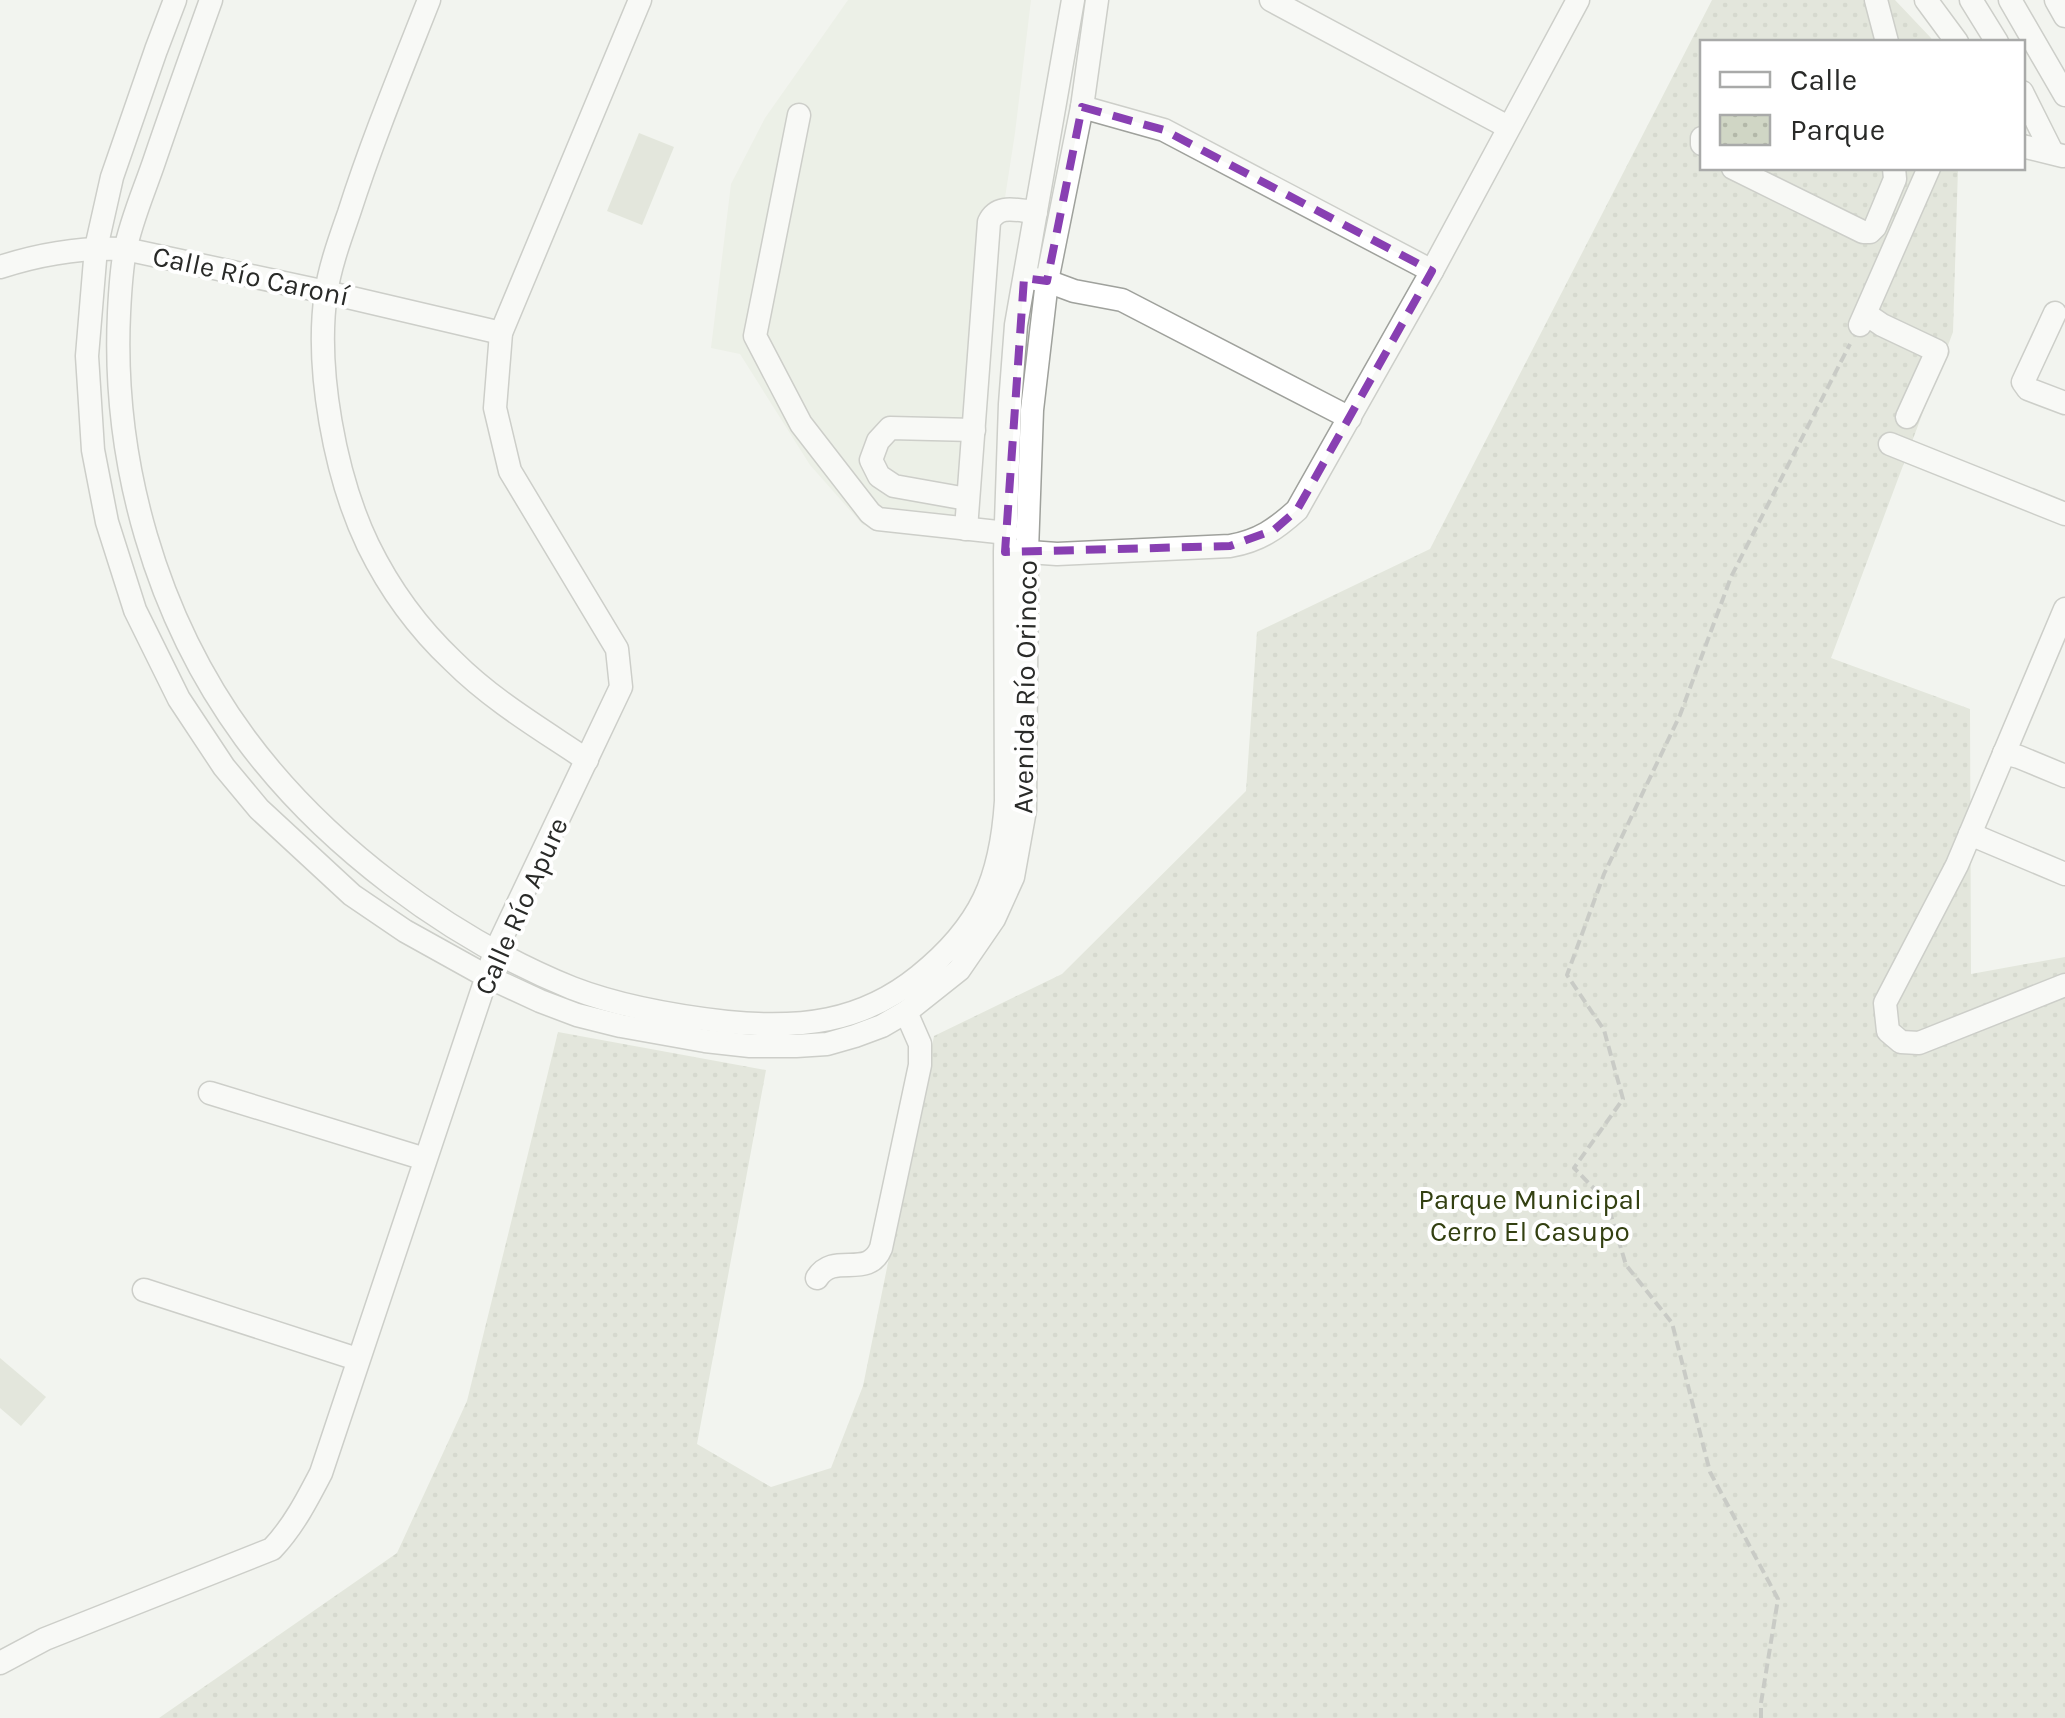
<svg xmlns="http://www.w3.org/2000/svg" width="2065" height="1718" font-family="Karla,sans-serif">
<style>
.built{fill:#e5eade}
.park{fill:url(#park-dots)}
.garden{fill:#d0d6c5}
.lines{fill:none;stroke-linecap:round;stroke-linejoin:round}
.minor-casing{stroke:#9fa19c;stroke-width:25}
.path{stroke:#989a96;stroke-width:4;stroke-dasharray:10 5;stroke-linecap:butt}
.minor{stroke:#fff;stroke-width:22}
.marked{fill:none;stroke:#883fb2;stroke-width:8;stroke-dasharray:20 12;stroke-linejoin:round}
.labels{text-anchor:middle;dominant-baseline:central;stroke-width:8;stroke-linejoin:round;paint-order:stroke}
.street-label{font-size:28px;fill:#292a28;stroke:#fff}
.park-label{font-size:28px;fill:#334011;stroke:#fff}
</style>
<defs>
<pattern id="park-dots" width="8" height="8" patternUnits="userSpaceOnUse" patternTransform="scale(2.5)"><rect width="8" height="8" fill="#d0d6c5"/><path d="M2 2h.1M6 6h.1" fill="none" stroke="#b3b8a9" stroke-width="1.8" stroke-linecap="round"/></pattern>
</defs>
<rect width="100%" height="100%" fill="#f2f4ef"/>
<path class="built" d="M848,0H1031L1015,133L984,334L974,532L863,525L810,465L740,354L711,348L731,184L765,118Z"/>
<path class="park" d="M1712,0H1895L1931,38L1933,42H1702V168H1958L1953,332L1831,658L1970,709L1971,974L2065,957V1718H159L397,1553L467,1401L558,1032L766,1070L697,1444L771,1487L831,1468L863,1386L934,1036L1062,974L1246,791L1257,632L1430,549Z"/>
<g class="garden">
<path d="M639,133L674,147L642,225L607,211Z"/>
<path d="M0,1358L46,1397L21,1426L0,1408Z"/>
</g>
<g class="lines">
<defs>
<g id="minor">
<path d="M175,0L156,50L112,177L96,248L87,356L93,450L107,522L135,610L179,699L224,767L259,809L352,895L405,931L486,976L540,1001L577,1015L621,1026L705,1041L750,1046H796L827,1044L855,1036L882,1026L906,1012L959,970L994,919L1013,877L1025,810L1027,551L1032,410L1047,281L1082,107L1097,0"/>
<path d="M211,0C192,53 173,106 155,159C145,189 131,220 125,251C121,271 120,293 119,313C112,462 156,617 245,738C324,845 449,938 572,988C621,1007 675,1016 727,1022C799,1029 861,1023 919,976C981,926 1001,879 1006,801L1005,552L1010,404L1016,325L1073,0"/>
<path d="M429,0C401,71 372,141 349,213C340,239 330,266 326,293C315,369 335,476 368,545C389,588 419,629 453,661C493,701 541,729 587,760"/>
<path d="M1271,0L1508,127"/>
<path d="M1876,0L1887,42"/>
<path d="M1926,0L1957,42"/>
<path d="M1971,0L1997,42"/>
<path d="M2010,0L2065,95"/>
<path d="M2056,0L2065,16"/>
<path d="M2022,92L2052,152"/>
<path d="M1082,107L1164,130L1432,271"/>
<path d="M799,115L755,336L801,424L870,513L878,519L1007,533"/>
<path d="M1702,138V144"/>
<path d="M2022,146L2063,156"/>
<path d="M1733,168L1863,232H1870L1875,227L1895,179L1894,168"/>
<path d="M0,267C40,254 83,247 125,249L326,292L501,333"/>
<path d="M1035,279L1047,281L1074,291L1122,300L1350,418"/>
<path d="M2055,313L2023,382L2028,389L2065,403"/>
<path d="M1866,314L1882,325L1937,351L1907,417"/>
<path d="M1860,325L1929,168"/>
<path d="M1890,444L2065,514"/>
<path d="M967,499L894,486L879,476L871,460L878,441L890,428L974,430"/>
<path d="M966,529L989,222C998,203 1018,211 1036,212"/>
<path d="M1014,551L1057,554L1230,546C1259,541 1276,529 1297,510L1432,271L1578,0"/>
<path d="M2065,609L1957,865L1885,1003L1888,1031L1901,1042L1919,1043L2065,985"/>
<path d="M2004,753L2019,757L2065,776"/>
<path d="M1970,834L2065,874"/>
<path d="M210,1093L425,1159"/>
<path d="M817,1278C834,1251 868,1280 881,1248L920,1065V1044L906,1012"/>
<path d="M144,1290L357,1359"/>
<path d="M0,1663L45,1639L272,1549C293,1527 307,1500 321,1473L495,952L621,687L617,649L510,471L495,408L501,333L640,0"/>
</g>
</defs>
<use href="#minor" class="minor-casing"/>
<path class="path" d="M1761,1718V1703L1778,1599L1710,1472L1672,1323L1626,1265L1607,1202L1574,1168L1623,1099L1604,1030L1567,975L1604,874L1680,715L1731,577L1850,344"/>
<use href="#minor" class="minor"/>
</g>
<path d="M0 0H2065V1718H0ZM1082,107L1164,130L1432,271L1297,510L1274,530L1230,546L1005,552L1024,278L1047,281Z" fill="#f2f4ef" fill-opacity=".55" fill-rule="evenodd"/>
<path class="marked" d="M1082,107L1164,130L1432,271L1297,510L1274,530L1230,546L1005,552L1024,278L1047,281Z"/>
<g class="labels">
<g class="street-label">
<text transform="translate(251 276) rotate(12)">Calle Río Caroní</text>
<text transform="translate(1025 687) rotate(-89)">Avenida Río Orinoco</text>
<text transform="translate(521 906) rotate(-66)">Calle Río Apure</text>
</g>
<g class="park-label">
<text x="1530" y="1199">Parque Municipal<tspan x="1530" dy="32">Cerro El Casupo</tspan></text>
</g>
</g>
<rect x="1700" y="40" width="325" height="130" fill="#ffffff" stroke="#a9aaa9" stroke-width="2.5"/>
<rect x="1720" y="72" width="50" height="15" fill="#ffffff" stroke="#a9aaa9" stroke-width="2.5"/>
<text x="1790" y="90" font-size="30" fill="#292a28">Calle</text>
<rect x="1720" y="115" width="50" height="30" fill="url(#park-dots)" stroke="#a9aaa9" stroke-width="2.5"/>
<text x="1790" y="140" font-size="30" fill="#292a28">Parque</text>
</svg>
